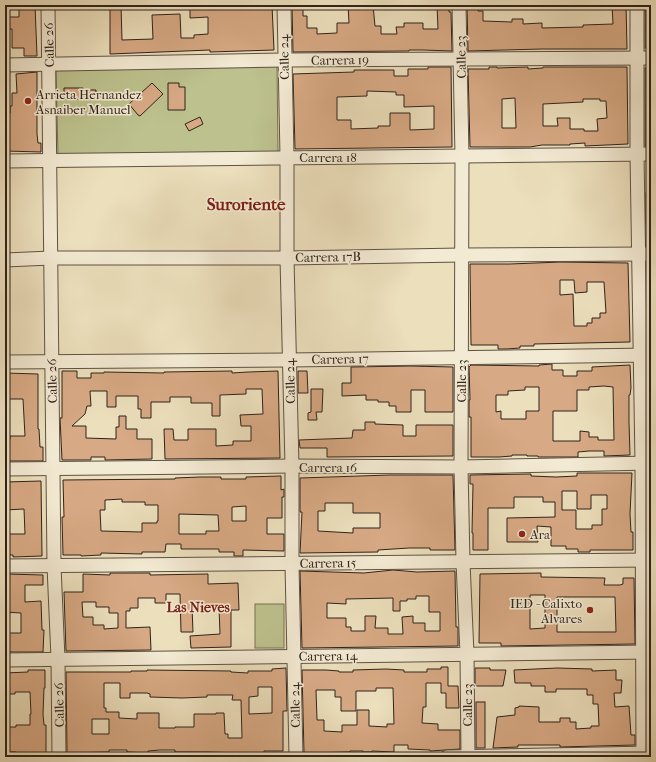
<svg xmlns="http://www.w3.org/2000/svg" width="656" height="762" font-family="'IM FELL French Canon',serif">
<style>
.green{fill:#bcc18d;stroke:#767254}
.building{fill:#d7a984;stroke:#2f231c;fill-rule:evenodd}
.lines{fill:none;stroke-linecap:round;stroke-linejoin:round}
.minor-casing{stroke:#5e5244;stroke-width:15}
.minor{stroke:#f3ead3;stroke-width:13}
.poi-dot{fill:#8f2418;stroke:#f3ead3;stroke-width:1.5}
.labels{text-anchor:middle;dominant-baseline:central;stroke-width:3;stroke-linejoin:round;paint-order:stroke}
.street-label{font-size:13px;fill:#2f231c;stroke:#f3ead3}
.poi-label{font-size:13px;fill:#2f231c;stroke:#f3ead3;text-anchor:start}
.neighbourhood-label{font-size:14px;font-weight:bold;fill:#7a1f14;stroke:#f3ead3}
.district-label{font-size:17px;font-weight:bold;fill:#7a1f14;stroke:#f3ead3}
</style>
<rect width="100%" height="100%" fill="#ecdfbc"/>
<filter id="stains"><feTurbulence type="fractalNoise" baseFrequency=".005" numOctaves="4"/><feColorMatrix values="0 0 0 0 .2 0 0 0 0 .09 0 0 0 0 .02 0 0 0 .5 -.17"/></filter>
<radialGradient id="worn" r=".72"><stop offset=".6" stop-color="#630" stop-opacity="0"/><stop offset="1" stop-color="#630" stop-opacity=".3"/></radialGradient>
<g class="green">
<path d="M277,66L278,152L58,155L56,70Z"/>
<rect x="255" y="604" width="29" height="44"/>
</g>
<g class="building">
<path d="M19,5H35L37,56H24V48H12V29H5V17H19Z"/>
<path d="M110,5H121L122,40L153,39L152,15L180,14L181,38H194V35L208,34V17L190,18V5H211V8L272,5L274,50L210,52V50L110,54Z"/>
<path d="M303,5V16H307V28H317V34L337,33V23H349L348,5H373L375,26H381V34H397L396,27H404V23H423V29H438L437,5H449V12H451L452,51L423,50H409V51H404L293,52L292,6Z"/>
<path d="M467,5H478V11H483V21L512,22V19H523V24L542,23V28L583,27V25L613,24L612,5H626L627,49H542L468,51Z"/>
<rect x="645" y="5" width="6" height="43"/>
<path d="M428,67H451L452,147L295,149L293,74L354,72V70H394V76H408V69H428ZM367,91L396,92V95H404V107L434,106V129L410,130V113H390V126H378V128L351,129V120H337V97L367,96Z"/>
<path d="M489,67H497V68L528,67V69L543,68V67H627L628,144L585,146V143L570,144V145H542L530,147H470L468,69H489ZM515,98L516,128H502V99ZM583,99H600V101H606L607,118L597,119L598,131H584V129H570V118H557L558,126H543V104L583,102Z"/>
<rect x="645" y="68" width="6" height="78"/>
<path d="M37,72V134L38,143H41V152L5,151V123H8V113H10V106H12V93H17L16,74Z"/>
<path d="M152,83L163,94L140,116L138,115L129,104Z"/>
<path d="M168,83H179V87H185V110H168Z"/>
<path d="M64,88H83V90H96V99H64Z"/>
<path d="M200,117L203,124L189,131L185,124Z"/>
<rect x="646" y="193" width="5" height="31"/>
<path d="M561,262L628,263L630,342L534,344V346H520V348L507,349H498V345H471L470,264H510ZM560,280H574L575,293L587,292V282H604L606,313H600V318H592V323H587V326H574L573,294L560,295Z"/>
<path d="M552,364V370H563V376H577V371H592V367L630,365L631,388L630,395H629V422L630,455L604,456V451H589L578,452V457H538V456H527V455H512V456L499,457H471V417H469V400H470L469,367L471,365L539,366V365ZM604,386L613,387L614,440H598V437H589V432L580,431V441H553V411H577V390H589V387ZM525,387H539V411H526V419H501V411L496,412V395H508V391L525,390Z"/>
<path d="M410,366L453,367V412H425V390H411V412H396V406H389V402H378V400H366V395L342,396V383H351V367Z"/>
<path d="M62,371H77V378H91V373H104V372L164,373V372L232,371V373L248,372L278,371L280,458L165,459L164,429H173L174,440H188V429H216V446L233,445V441H251V426H241L240,415L263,414L262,389H246V394L220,395V416H212V403H191V397H170V402H151V418H141V409H138V396H116V407H107V391H90L91,406H87L85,414L72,426H86V438L116,439V427H119V416H126V429H137V439H152V459L105,460V457H91V460H62L60,418H62Z"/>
<path d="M298,371H307L308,393H298Z"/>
<path d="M5,373L38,374V429H39L40,447H43V461H5V439H10V436H25L23,399H5Z"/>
<path d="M311,389H323L322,412H316L317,420H308V413L311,412Z"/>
<path d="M365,422H375V424L403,425V436H416V425H453V456L327,457V448H300L299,440L352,438L353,430H365Z"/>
<path d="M577,473H632L630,514L631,532H633V550H590V552H578V549H566V546H551V527L537,526L538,542H507V518L555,517V502H543V497H514V508H488V550H473V533H472L473,484H470V475L531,474V476L556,477L577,476ZM562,491H577V509H591V495H607V509H602V525H592V529H576V510H562Z"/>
<path d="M390,475H453L455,550H430V548H409L378,550V552L300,553L302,512H300V478ZM325,503H353V513H380V528H353V533L318,531V511H325Z"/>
<path d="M281,476V490L284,489V497H282V518H267V534H284V551L243,550V556H234V552H219V549H181V544H166L165,552H142V554L101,553V555L81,556V555H63L62,517H64L63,480L175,479V478L200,477H221V479H246V477ZM122,499V502H145V505H158V521H157V523H142V532L101,531L100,510H105V500ZM246,506V521H232V507ZM179,514L218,515L219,531H206V534H179Z"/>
<path d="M41,481L42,556L13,557V555H5V534H25L24,509L5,510V482Z"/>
<path d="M393,570L417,572L455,571L456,627H458V646L302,648L300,571L364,573ZM416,596H429V612H440V631H425V623H413V616L402,617L403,634H388V628H375L376,616H365V631H351V627H346V618H327V603L346,604V599L393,598V611H400V601H407V599H416Z"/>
<path d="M110,573H150V575L208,574V584L238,583L239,610H231V647L191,648L190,636L220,634L219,607H192L193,632H181L180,594H166V603H155V598H138V608H130V611H126V628L150,627L151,650L66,651L64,592H83V574L110,575ZM82,602H96V607H109V613H118V628L104,629V625H93V617H83Z"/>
<path d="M541,573V577L605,578L604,585H620L623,584V578H634L635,644L501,646V643H479L480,574ZM530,595H545V628L530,629ZM557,597H615L616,632H557Z"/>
<path d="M5,574L43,575V585H25V602L41,601L42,630H44L43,652H5V633H21V613L5,612Z"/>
<path d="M441,667H448V686H458L459,708H446V693H441V683H426V707H423L422,723L438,724V730H460V749L430,751V750L408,749V745H394V752L372,751V752H363V751H350V752L304,753L302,670H326L339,671V672H353V670L386,669L404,670V672H427V669H441ZM376,688H393L394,724H387V727L369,726V710H357V725H342V732L324,731V720H317L316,690H335V697H341V711H356V691H376Z"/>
<path d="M286,668L287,711H283V751H264V753H242L207,752H175V750H160L148,751V753L127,752V750H109V752L67,753L66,672H131V671H147V670L231,671V672L248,673V671H272V669ZM104,683H120V698H130V693H147L150,694V697L182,698L207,697V695H233L232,700H241L242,738H228V734H225L224,713H216V714H194V727H175V728H159V713H137V719L119,718V712H106V708H104ZM258,687H272V713L249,714V697L258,696ZM92,719H109V734H92Z"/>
<path d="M475,668H490V670H506L503,686H475Z"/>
<path d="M557,668L592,669V671L616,670V680H622L621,693H614L615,707L629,706L631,735H635V745L560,747V745H518V747L493,748L497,717L515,715V708L519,707V706L539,707V722H560V718H570V722H576V729L591,728V726H599L598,704H593V695H587V689H556V692H545V686H531V683H515L514,670Z"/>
<path d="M28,670H45V688H44L43,714L44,725H46V753L16,754V752H5V727H16V725H30V714H31L30,692H15V694H5V673L28,672Z"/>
<rect x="476" y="702" width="9" height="46"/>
</g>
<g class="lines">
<defs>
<g id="minor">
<path d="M48,5L54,566L58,659L59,757"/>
<path d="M284,5L287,157V258L292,466V564L296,757"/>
<path d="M459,5L462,156L461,467L463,562L467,654L468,757"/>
<path d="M637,5V154L642,463L643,757"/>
<path d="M5,65L284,60L651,58"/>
<path d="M5,161L651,154"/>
<path d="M5,260L51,258H287L461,255L651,254"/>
<path d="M5,362L289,360L651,355"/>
<path d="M5,469L292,466L461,467L651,463"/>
<path d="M5,566L651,560"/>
<path d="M5,660L651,652"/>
<path d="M447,757L651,753"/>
</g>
</defs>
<use href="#minor" class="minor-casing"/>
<use href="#minor" class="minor"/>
</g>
<g class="poi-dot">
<circle cx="28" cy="101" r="4"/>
<circle cx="522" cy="534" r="4"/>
<circle cx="590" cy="610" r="4"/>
</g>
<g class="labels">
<g class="street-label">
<text transform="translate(49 45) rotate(-91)">Calle 26</text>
<text transform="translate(284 57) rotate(-91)">Calle 24</text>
<text transform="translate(461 57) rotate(-91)">Calle 23</text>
<text transform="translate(340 60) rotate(-1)">Carrera 19</text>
<text x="328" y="157">Carrera 18</text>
<text transform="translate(328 257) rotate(-1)">Carrera 17B</text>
<text transform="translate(340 359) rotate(-1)">Carrera 17</text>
<text transform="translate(52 381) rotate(-91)">Calle 26</text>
<text transform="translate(290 381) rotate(-91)">Calle 24</text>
<text transform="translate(461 381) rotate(-90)">Calle 23</text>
<text x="328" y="467">Carrera 16</text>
<text transform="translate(328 563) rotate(-1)">Carrera 15</text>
<text transform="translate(328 656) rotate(-1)">Carrera 14</text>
<text transform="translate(59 705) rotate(-91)">Calle 26</text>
<text transform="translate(295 705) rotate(-91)">Calle 24</text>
<text transform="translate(467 705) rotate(-90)">Calle 23</text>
</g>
<g class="poi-label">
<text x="36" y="94">Arrieta Hernandez<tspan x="36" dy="15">Asnaiber Manuel</tspan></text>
<text x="530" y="534">Ara</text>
<text x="582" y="603" text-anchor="end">IED - Calixto<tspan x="582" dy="15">Alvares</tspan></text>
</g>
<g class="neighbourhood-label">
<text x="198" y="607">Las Nieves</text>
</g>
<g class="district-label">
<text x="246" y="204">Suroriente</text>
</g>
</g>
<rect width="656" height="762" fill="none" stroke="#ecdfbc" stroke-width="20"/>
<rect x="6" y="6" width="644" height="750" fill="none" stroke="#2f231c" stroke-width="2"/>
<rect x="10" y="10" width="636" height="742" fill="none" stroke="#2f231c"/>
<rect width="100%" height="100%" filter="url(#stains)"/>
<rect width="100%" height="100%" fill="url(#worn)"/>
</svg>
